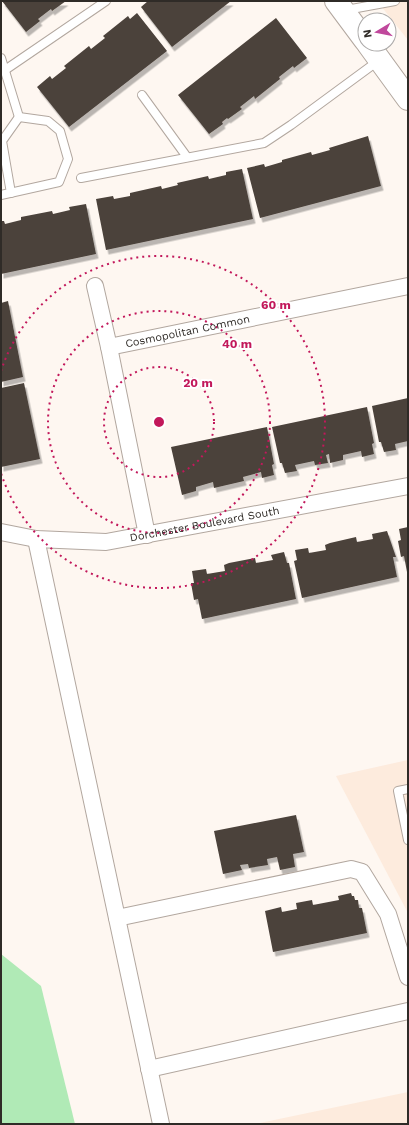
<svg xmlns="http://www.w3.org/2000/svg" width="409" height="1125" font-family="'Work Sans',sans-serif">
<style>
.built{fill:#fdebdd}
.green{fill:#b0eab6}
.building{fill:#4b423b;filter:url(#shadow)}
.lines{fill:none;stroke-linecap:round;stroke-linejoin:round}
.lane-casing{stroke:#b2a79f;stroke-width:10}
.street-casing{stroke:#b2a79f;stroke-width:18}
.secondary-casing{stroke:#b2a79f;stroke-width:24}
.lane{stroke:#fff;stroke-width:8}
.street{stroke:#fff;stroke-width:16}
.secondary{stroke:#fff;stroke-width:22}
.ring{fill:none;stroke:#c2185b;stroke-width:2;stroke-dasharray:2 4}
.labels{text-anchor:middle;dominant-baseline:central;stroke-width:4;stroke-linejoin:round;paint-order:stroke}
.street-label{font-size:11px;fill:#2f2b27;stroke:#fff}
.centre{fill:#c2185b;stroke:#fff;stroke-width:2}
.ring-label{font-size:12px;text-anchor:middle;font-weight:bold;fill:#c2185b;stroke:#fff;stroke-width:4;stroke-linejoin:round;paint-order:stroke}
</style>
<defs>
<filter id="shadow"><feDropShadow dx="2.5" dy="4.5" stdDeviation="0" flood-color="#0004"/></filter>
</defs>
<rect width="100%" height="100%" fill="#fef7f1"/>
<g class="built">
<path d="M377,1H408V40Z"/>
<path d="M408,760V913L336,776Z"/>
<path d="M408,1092V1124H255Z"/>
</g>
<path class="green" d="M1,954L41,986L75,1124H1Z"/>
<g class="building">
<path d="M2,1H66L52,11L51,9L38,19L40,21L26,32Z"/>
<path d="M148,1H231L172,47L141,7Z"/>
<path d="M137,13L167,51L69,127L37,87L50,76L52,79L66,68L64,66L89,46L91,49L105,38L103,36L128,16L130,19Z"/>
<path d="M276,18L307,58L294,68L293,66L279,77L280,79L255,99L254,96L240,107L242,109L228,119L227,118L222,122L223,124L209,134L178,95Z"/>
<path d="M368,136L381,186L260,218L247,168L264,164L265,167L282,162V160L311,152L312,155L330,150L329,148Z"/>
<path d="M242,169L253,219L106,250L96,199L113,196L114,199L130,196V193L161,186L162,189L178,185L177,183L208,176L209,179L226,175V172Z"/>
<path d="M86,204L96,254L1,274V221H4L5,224L21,220V217L52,211L53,214L70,210L69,207Z"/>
<path d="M8,301L23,377L1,382V303Z"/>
<path d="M24,383L40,459L1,467V388Z"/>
<path d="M408,398V441L395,444L396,450L384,452L381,442H379L372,406Z"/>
<path d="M367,407L374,443L372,444L374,454L362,457L361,451L343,455V460L330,463L329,454L326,455L328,463L315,465L314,461L295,465L297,471L285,473L282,463H280L272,427Z"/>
<path d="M267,427L274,464L272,465L274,475L262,478L261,472L243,477L244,481L214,488L213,482L196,487V491L182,495L171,447Z"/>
<path d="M408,527V572H407L404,556L401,557L398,541L401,540L399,529Z"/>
<path d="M387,531L396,557H393L397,577L302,598L294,561L297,560L295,550L308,548L309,553L326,550L325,545L330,543L356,537L357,542L373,539L372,534Z"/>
<path d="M284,552L287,563H289L296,599L202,619L198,599L194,600L191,583H194L192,571L206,569L207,574L225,571L224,565L229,563L255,558L256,563L273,560L271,555Z"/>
<path d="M296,815L304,852L293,854L295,867L280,870L277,857L267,859L268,865L249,868L248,864L240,865L242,870L223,874L214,831Z"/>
<path d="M351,893L352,896H354L355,900H358L359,908H362L367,933L273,952L265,911L281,907L282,912L297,909L296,903L312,900L313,905L339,900L338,896Z"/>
</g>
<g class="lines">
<defs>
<g id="lane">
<path d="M346,10L395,1"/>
<path d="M1,58L19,117"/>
<path d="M5,70L106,1"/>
<path d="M142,95L187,157"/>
<path d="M81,178L264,143L291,125L378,61"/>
<path d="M11,193L2,141L19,117"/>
<path d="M1,195L59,182L68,159L60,131L48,121L19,117"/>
<path d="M408,789L398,791L408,840"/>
</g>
<g id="street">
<path d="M95,286L109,347"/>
<path id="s1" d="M1,532L36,539L106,542L408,486"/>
<path id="s2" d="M147,535L109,347L408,286"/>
<path d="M36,539L161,1124"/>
<path d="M117,918L351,869L362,872L388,914L408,977"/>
<path d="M149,1069L408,1011"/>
</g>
<g id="secondary">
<path d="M336,1L365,40"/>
<path d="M368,44L408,99"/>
</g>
</defs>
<use href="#lane" class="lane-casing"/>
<use href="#street" class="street-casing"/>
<use href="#secondary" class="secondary-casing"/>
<use href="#lane" class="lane"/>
<use href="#street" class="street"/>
<use href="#secondary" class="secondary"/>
</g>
<g class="ring">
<circle cx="159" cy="422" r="55"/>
<circle cx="159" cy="422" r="111"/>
<path d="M1 371A166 166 0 1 1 1 473"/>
</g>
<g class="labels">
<g class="street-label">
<text stroke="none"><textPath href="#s2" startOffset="272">Cosmopolitan Common</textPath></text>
<text stroke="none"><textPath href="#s1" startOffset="206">Dorchester Boulevard South</textPath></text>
</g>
</g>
<circle cx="159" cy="422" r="6" class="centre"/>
<g class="ring-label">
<text x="276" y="309">60 m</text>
<text x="237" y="348">40 m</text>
<text x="198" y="387">20 m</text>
</g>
<rect width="409" height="1125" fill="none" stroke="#2f2b27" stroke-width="4"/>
<g transform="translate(377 32) rotate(260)"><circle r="19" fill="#ffffff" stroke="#acaaa9"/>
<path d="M0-3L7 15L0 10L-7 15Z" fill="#c0489c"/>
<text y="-6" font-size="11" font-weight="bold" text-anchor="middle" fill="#2f2b27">N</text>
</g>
</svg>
